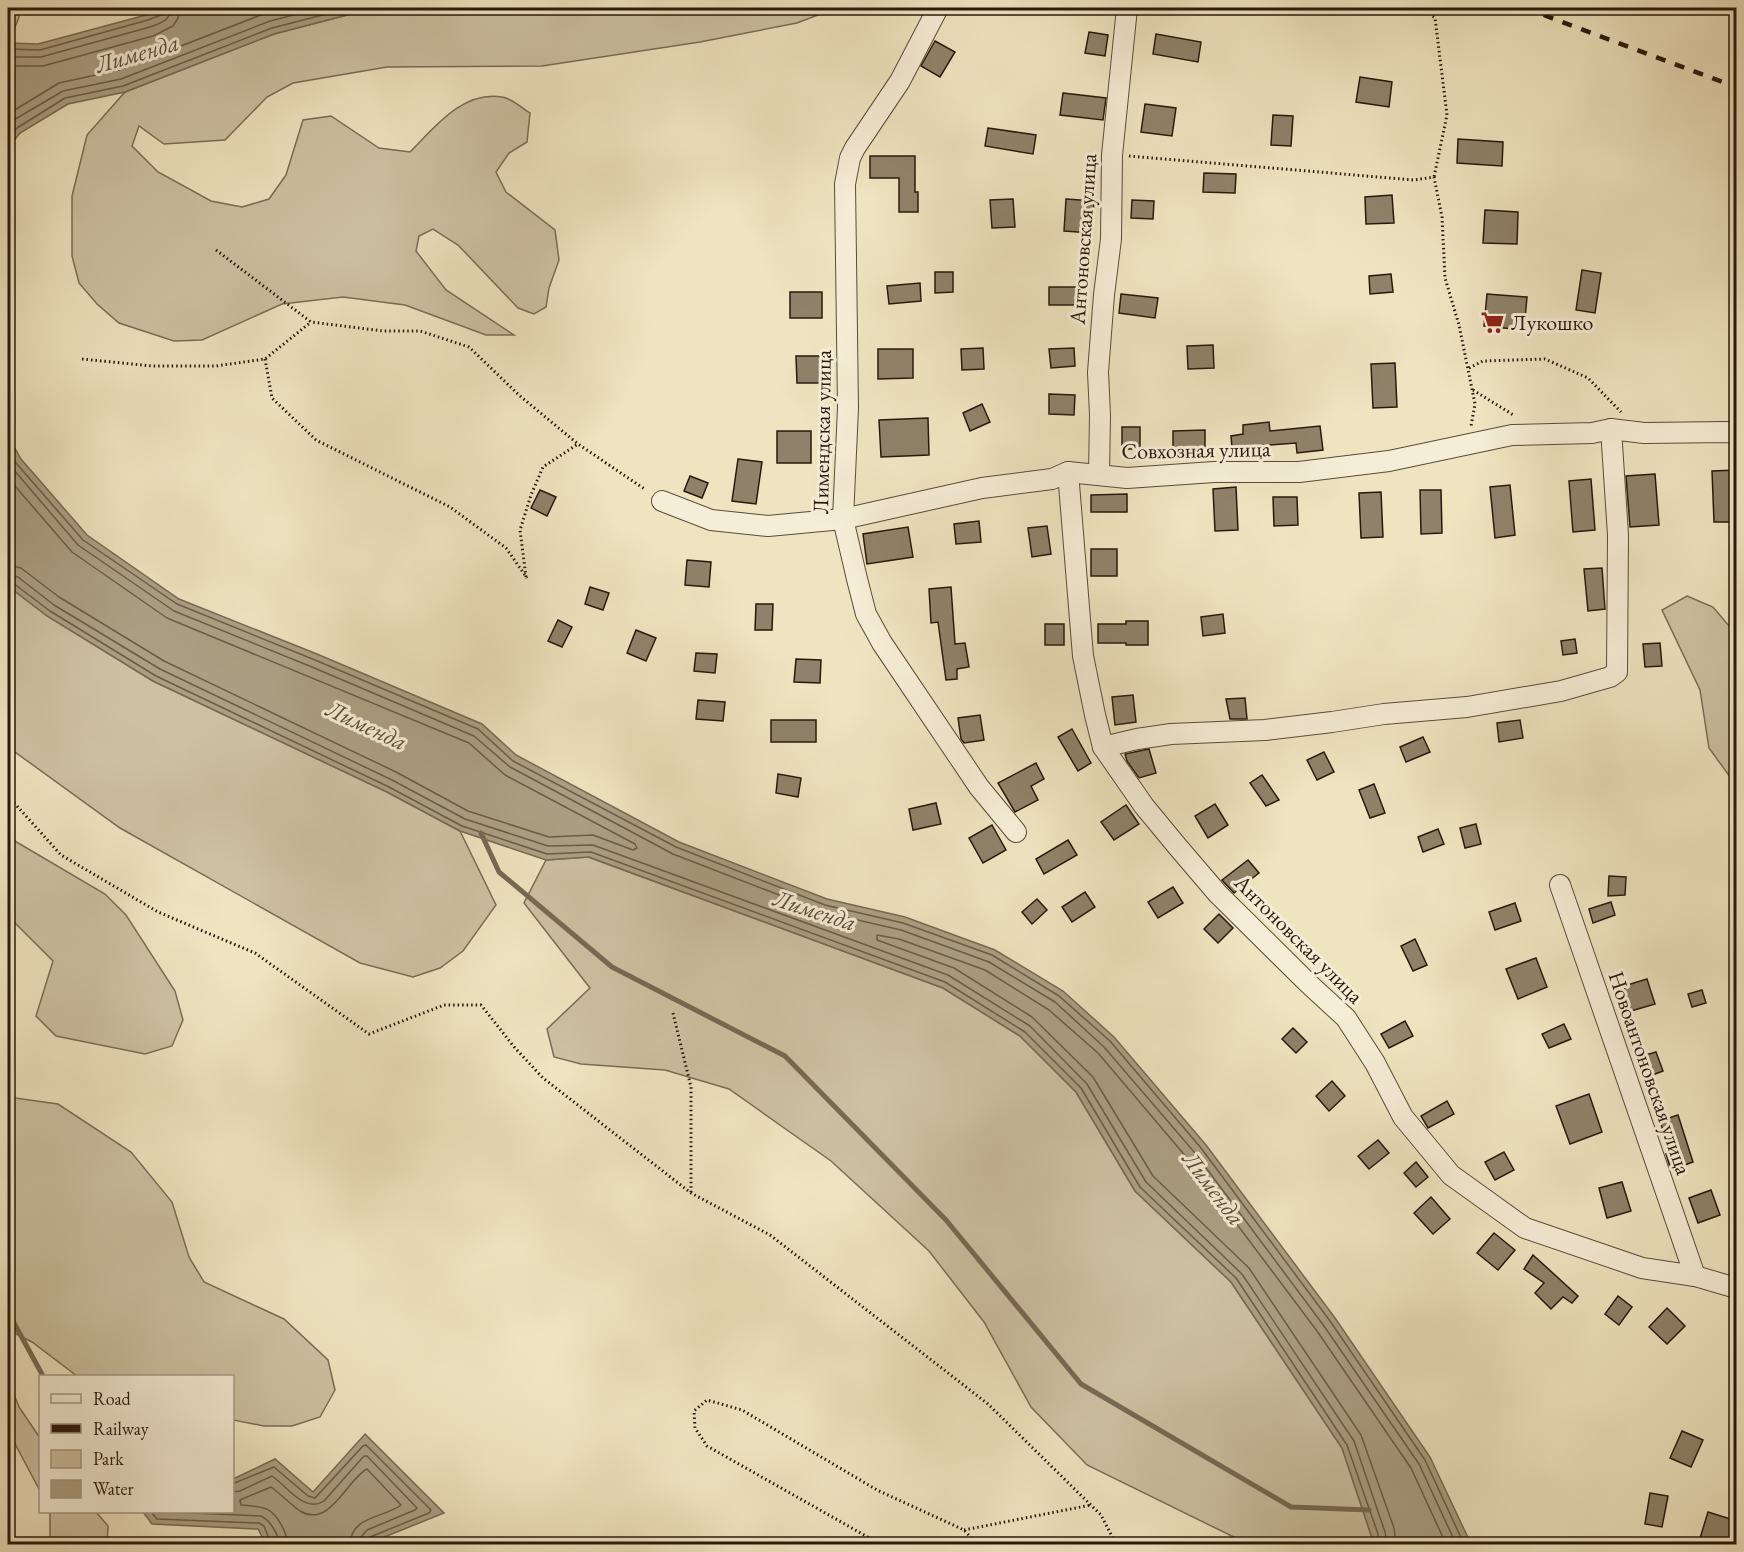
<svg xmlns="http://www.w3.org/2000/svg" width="1744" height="1552" font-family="'EB Garamond',serif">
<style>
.green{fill:#cdc1a2;stroke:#7a6c58;stroke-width:1.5}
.water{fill:#ab9f83;stroke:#776954;stroke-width:1.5}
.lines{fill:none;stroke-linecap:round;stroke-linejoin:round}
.shore{stroke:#6a5c48;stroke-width:1.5}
.stream{stroke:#776954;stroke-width:5}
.building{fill:#8f826a;stroke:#28180d;stroke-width:1.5}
.minor-casing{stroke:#5a4b3a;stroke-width:22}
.path{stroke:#28180d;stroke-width:3;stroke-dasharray:1.5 3;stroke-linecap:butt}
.minor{stroke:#f5edd6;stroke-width:20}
.rail{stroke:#28180d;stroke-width:4.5;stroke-dasharray:10 10;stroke-linecap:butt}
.labels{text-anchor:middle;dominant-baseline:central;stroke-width:6;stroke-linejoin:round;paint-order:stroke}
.street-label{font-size:22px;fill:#28180d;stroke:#f5edd6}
.poi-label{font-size:22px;fill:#28180d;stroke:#f5edd6;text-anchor:start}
.water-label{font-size:24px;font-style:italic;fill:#5c4e3c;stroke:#f5edd6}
</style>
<rect width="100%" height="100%" fill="#efe4c0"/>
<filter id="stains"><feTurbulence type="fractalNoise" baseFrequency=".00333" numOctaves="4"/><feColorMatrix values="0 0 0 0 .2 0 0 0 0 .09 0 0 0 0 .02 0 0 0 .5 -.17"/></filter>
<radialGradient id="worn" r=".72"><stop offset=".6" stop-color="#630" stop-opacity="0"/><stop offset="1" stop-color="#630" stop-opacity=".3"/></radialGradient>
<g class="green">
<path d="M8,8H18L19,17L8,45Z"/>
<path d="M374,8H836L797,23L700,42L542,66L387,67L293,83L267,97L225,140L164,144L139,126L132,146L158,172L211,201L242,207L269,199L286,175L303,120L331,116L379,148L410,152C435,127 462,91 502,97C511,98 522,108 530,113L527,142L509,153L496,172L506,192L555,230L559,260L549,288L546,307L534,314L518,308L458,245L433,229L419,236L416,251L446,290L514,335H486L405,305L343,297L282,304L202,340L174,341L119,323L97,304L79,283L72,256V196L87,135L125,92L274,34Z"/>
<path d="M8,586L47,616L153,681L387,792L460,831L496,905L463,951L440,968L413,977L360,963L120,828L8,747Z"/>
<path d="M1687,596L1713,607L1736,634V785L1709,748L1700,690L1662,610Z"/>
<path d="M8,837L105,894L126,915L175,991L183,1020L172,1046L145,1054L56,1036L36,1016L53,961L8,916Z"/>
<path d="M588,857L943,988L1020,1036L1076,1092L1135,1191L1231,1282L1342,1448L1374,1544H1248L1087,1465L1031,1407L984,1322L929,1251L831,1161L729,1089L665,1070L581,1064L554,1057L547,1029L590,988L524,903L546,860Z"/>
<path d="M8,1097L58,1104L131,1152L172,1202L189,1257L204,1282L284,1319L328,1360L335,1390L320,1417L292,1426H264L233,1420L232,1376H77L32,1342L8,1330Z"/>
<path d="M8,1379L19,1407L40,1438V1491L13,1440L8,1436Z"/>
<path d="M50,1512H96L108,1526L107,1544H50Z"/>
</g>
<g class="water">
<path d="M164,8H374L274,34L125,92L68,104L20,133L8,148V45L10,43L38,44L146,15Z"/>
<path d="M8,436L21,459L87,535L179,599L317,654L482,724L516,755L679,842L827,899L905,917L995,950L1063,991L1114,1037L1206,1145L1335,1318L1430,1457L1471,1544H1374L1342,1448L1231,1282L1135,1191L1076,1092L1020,1036L943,988L589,857L546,860L460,831L387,792L153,681L47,616L8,586Z"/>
<path d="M365,1434L444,1513L367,1544H266L258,1529L152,1524L143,1512H232L233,1479L275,1459L313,1492Z"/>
</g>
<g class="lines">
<g class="shore">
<path d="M8,49L40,50L148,20L161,15L163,8"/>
<path d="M8,57H41L150,27C161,23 170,21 171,8"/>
<path d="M8,66H43L153,36L173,26L178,18L180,8"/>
<path d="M8,114L59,83L119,70L266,13L286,8"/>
<path d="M8,127L12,121L63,91L121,79L270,21L321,8"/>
<path d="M8,139L17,128L65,98L123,86L272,28L350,8"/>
<path d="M8,448L16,463L83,540L177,604L315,660L478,729L513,761L676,847L825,905L903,923L992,955L1059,996L1110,1041L1201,1148L1330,1321L1425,1460L1464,1544"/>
<path d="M8,463L78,545L174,611L312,667L474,736L510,767L673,854L823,912L901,930L989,962L1055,1002L1104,1047L1195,1153L1324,1326L1419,1464L1456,1544"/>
<path d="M8,478L72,552L167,618L469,743L505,775L635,844L637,848L633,850L593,835L549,837L468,811L396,772L164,661L59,597L21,568L8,565"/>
<path d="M8,574L18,577L54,605L160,669L392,780L465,819L548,846L593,845L948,975L1030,1026L1087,1084L1146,1182L1242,1274L1354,1441L1385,1532L1387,1544"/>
<path d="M8,582L13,583L50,611L156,676L389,787L462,826L547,854L591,852L945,982L1025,1032L1081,1088L1140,1187L1236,1278L1347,1445L1378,1534L1379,1544"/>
<path d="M232,1484L274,1467L308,1496L315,1498L363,1446L366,1445L431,1510L429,1513L370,1537L367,1544"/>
<path d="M232,1492L240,1491L272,1476C287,1486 305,1514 324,1501L364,1456H367L417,1508L415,1510L367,1530L361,1537L359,1544"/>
<path d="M151,1512L157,1519L259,1523L264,1526L271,1544"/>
<path d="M168,1512L261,1516C271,1521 278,1534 279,1544"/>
<path d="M288,1544C287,1537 285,1532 282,1526C271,1505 262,1507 241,1505L240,1500L271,1487C281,1494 290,1504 300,1511C330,1529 347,1479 367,1469L401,1505C384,1518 351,1516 350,1544"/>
<path d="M1396,1544L1394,1528L1361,1435L1249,1268L1153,1176L1093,1077L1032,1017L954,968L877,940V935L899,939L985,970L1049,1010L1098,1053L1188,1159L1317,1331L1411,1468L1446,1544"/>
</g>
<g class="stream">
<path d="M481,833L499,872L612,967L785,1056L946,1220L1081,1384L1291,1507L1369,1510"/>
<path d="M8,1312L43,1376"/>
</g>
</g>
<g class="building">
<path d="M1089,32L1108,35L1105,56L1085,53Z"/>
<path d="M1156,34L1201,42L1198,62L1153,54Z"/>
<path d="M935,41L955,52L940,77L921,66Z"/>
<path d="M1360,77L1392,82L1389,107L1356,102Z"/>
<path d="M1063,93L1106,98L1103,120L1060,115Z"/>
<path d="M1145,104L1176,108L1172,136L1141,132Z"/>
<path d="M1273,115L1293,116L1291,146L1271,145Z"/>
<path d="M988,128L1036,135L1033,154L985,146Z"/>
<path d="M1458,139L1503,142L1502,166L1457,163Z"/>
<path d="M870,156H915V192H918V212H899V178H870Z"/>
<path d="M1204,173L1236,174L1235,193L1203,192Z"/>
<path d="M1392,195L1394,223L1366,224L1365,197Z"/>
<path d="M1013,199L1015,227L992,228L990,200Z"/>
<path d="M1066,199L1094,201L1092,233L1064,231Z"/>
<path d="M1132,200L1154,201L1153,219L1131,218Z"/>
<path d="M1485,210L1518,212L1517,244L1483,243Z"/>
<path d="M1582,270L1601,273L1595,313L1576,310Z"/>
<path d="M935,272H953V292L935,293Z"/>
<path d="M1391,274L1393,292L1370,294L1369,276Z"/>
<path d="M920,283L921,301L889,304L887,286Z"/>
<rect x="1049" y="287" width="28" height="18"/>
<rect x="790" y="292" width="32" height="26"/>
<path d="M1121,294L1158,298L1155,318L1119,313Z"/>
<path d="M1487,294L1527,297L1524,330L1484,326Z"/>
<path d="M1213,345L1214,368L1188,369L1187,346Z"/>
<path d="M983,348L984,369L962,370L961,349Z"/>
<path d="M1074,348L1075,366L1051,368L1049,349Z"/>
<path d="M878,349H913V378L878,379Z"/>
<path d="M796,356H826V383H797Z"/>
<path d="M1395,363L1397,407L1373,408L1371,364Z"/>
<path d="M1049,394L1075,395L1074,415L1049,414Z"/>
<path d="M982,404L990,422L970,431L963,413Z"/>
<path d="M928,418L929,455L881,457L879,420Z"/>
<path d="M1269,422L1270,431L1320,426L1323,450L1297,453L1296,443L1232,448L1231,436L1243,434V425Z"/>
<rect x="1122" y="427" width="18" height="22"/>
<path d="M1205,430V453L1173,454V431Z"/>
<rect x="777" y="431" width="34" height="32"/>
<path d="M738,459L762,462L756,504L732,501Z"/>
<path d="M1737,470V522H1714L1712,471Z"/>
<path d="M1655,474L1659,525L1630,527L1626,476Z"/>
<path d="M690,476L708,483L702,498L684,491Z"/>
<path d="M1591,479L1595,530L1573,532L1569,481Z"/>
<path d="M1510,485L1515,535L1495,538L1490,487Z"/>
<path d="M1236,487L1238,530L1215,531L1213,489Z"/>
<path d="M540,490L556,497L547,516L531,508Z"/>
<path d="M1420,490H1441L1442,533L1421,534Z"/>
<path d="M1381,492L1383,537L1361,538L1359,493Z"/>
<path d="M1127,494V512H1091V495Z"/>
<path d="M1273,497H1297L1298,525L1274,526Z"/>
<path d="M979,521L981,542L956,544L954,524Z"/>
<path d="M1047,526L1051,554L1032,557L1028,528Z"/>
<path d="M908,527L913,557L867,564L863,534Z"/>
<rect x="1091" y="549" width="26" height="27"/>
<path d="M687,560L711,562L709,587L685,585Z"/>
<path d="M1602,568L1605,609L1588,611L1584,569Z"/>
<path d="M590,587L609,593L603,610L585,604Z"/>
<path d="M951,587L955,644L965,643L969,667L957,669V679L946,680L938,622L931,623L929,589Z"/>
<path d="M756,604H773L772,630H755Z"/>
<path d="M1223,614L1225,633L1203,636L1201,617Z"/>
<path d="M558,620L572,627L562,647L548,641Z"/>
<path d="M1126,621H1148V645H1126V643H1098V624H1126Z"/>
<rect x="1045" y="624" width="19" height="21"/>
<path d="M636,630L656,638L646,661L627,653Z"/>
<path d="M1575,639L1577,653L1563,655L1561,641Z"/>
<path d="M1660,643L1662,666L1645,667L1643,644Z"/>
<path d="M696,653L717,654L715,673L694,671Z"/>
<path d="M796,659L821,660L820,683L794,682Z"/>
<path d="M1133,695L1136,722L1115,725L1112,697Z"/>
<path d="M1245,698L1247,719H1230L1226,699Z"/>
<path d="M698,700L725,702L723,721L696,719Z"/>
<path d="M980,715L984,740L964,743L961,739L958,718Z"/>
<rect x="771" y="720" width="45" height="22"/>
<path d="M1520,720L1523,738L1499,742L1497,723Z"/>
<path d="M1072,729L1091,763L1078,771L1058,737Z"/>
<path d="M1423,737L1430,752L1406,762L1400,747Z"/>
<path d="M1149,749L1156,773L1139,778L1127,761L1125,754Z"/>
<path d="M1324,752L1334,772L1317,780L1307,760Z"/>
<path d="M1036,763L1044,779L1031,786L1038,800L1015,812L998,783Z"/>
<path d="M778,774L801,778L798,797L776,793Z"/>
<path d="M1262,775L1279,800L1266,806L1250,783Z"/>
<path d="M1374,784L1385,813L1370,818L1359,790Z"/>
<path d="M936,803L941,824L913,830L909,809Z"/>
<path d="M1215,804L1228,825L1208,838L1195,816Z"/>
<path d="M1126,805L1139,824L1114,840L1101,822Z"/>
<path d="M1476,824L1481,844L1465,848L1460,828Z"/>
<path d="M992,825L1006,850L983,863L969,838Z"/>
<path d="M1438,829L1444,844L1423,852L1418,837Z"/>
<path d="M1068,840L1077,855L1044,874L1036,859Z"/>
<path d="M1248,860L1259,873L1234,893L1222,880Z"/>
<path d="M1609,876L1626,877L1625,895L1608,896Z"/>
<path d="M1173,887L1183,903L1158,918L1148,902Z"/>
<path d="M1085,892L1095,907L1072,922L1062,907Z"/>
<path d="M1037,899L1047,910L1032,924L1022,912Z"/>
<path d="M1611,902L1615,915L1593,923L1589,909Z"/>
<path d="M1515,903L1521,921L1495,930L1489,912Z"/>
<path d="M1219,914L1233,928L1218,943L1204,929Z"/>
<path d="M1415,939L1427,965L1413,971L1401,946Z"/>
<path d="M1536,958L1547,987L1518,999L1506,969Z"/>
<path d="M1647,979L1655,1004L1631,1011L1624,986Z"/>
<path d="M1702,990L1706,1003L1692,1007L1688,994Z"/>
<path d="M1405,1021L1413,1036L1389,1048L1381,1034Z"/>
<path d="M1564,1024L1571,1039L1549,1048L1542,1034Z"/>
<path d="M1293,1028L1307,1042L1296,1053L1282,1039Z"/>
<path d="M1656,1052L1663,1071L1647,1077L1639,1057Z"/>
<path d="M1332,1081L1345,1096L1329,1111L1316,1096Z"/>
<path d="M1589,1094L1602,1132L1570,1144L1556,1106Z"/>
<path d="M1447,1101L1454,1114L1428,1128L1421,1116Z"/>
<path d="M1678,1115L1693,1162L1671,1170L1666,1154L1670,1153L1660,1121Z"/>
<path d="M1378,1140L1389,1153L1369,1169L1358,1156Z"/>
<path d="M1504,1152L1514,1170L1495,1180L1485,1162Z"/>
<path d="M1416,1162L1428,1177L1416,1187L1404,1173Z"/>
<path d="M1622,1182L1631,1211L1607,1218L1599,1188Z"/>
<path d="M1711,1190L1720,1215L1698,1223L1689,1198Z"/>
<path d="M1431,1197L1450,1219L1433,1234L1414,1213Z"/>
<path d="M1494,1233L1515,1250L1498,1270L1477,1253Z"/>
<path d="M1533,1255L1578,1296L1572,1303L1563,1297L1551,1309L1535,1293L1544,1283L1524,1269Z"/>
<path d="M1618,1296L1632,1307L1619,1325L1605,1314Z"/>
<path d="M1667,1308L1685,1326L1667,1344L1649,1327Z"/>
<path d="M1682,1431L1703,1440L1691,1467L1670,1458Z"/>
<path d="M1650,1493L1668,1496L1662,1527L1645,1524Z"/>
<path d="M1708,1512L1737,1521V1545H1698Z"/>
</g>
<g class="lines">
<defs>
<g id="minor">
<path d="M938,8L900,81L855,148L850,158L845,184L848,408L843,519L857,579L866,614L882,643L979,787L1016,832"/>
<path d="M1068,472L1083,656L1095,715L1103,747L1144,806L1177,846L1218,894L1309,984L1346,1018L1375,1063L1403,1117L1451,1175L1525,1228L1642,1268L1695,1276L1736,1288"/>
<path d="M1099,475L1100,415L1098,372L1104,295L1111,239L1112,155L1127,8"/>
<path d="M662,501L711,520L768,526L843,519L982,488L1052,479L1068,472L1127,478L1214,472H1299L1389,461L1512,435L1592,433L1611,429L1644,433L1726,432L1736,433"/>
<path d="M1103,747L1137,739L1171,734L1265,730L1332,722L1384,714L1467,707L1561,691L1610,677L1617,672L1618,535L1611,429"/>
<path d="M1560,885L1695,1276"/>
</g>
</defs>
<use href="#minor" class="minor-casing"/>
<g class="path">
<path d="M1422,8L1435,18L1447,115L1434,177"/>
<path d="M1129,156L1414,180L1434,177L1442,217L1445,278L1459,325L1475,404L1471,426"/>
<path d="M216,250L311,322L383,331H420L469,347L520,396L578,444L646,490"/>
<path d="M82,359L152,366H216L265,359L311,322"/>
<path d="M265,359L272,398L316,440L450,507L506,548L527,578"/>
<path d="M1469,368L1483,361L1545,359L1588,378L1621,412"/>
<path d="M1473,390L1515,416"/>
<path d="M526,577L520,530L531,495L543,467L578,444"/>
<path d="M8,796L61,855L158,912L255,953L369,1034L444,1005H481L515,1048L543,1078L691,1193L770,1235L988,1404L1101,1515L1116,1544"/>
<path d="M673,1013L691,1087V1193"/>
<path d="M964,1530L1091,1505"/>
<path d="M880,1544L707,1446L695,1428L694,1411L707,1400L742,1410L877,1490L964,1530L977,1544"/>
</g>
<use href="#minor" class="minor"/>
<path class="rail" d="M1525,8L1736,87"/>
</g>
<defs>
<symbol id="supermarket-bare" viewBox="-9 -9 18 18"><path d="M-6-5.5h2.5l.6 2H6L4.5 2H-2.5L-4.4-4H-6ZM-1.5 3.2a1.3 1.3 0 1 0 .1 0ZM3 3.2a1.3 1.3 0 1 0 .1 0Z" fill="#8f2418" stroke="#f5edd6" stroke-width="2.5" paint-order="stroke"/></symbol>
</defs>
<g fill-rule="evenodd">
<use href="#supermarket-bare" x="1476" y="306" width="33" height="33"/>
</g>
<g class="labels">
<g class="street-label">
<text transform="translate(1083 239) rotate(-86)">Антоновская улица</text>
<text transform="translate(822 432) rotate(-89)">Лимендская улица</text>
<text transform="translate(1196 450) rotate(-1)">Совхозная улица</text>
<text transform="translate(1299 939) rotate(45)">Антоновская улица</text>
<text transform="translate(1650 1073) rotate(71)">Новоантоновская улица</text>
</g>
<g class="poi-label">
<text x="1511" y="322">Лукошко</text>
</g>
<g class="water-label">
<text transform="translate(137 53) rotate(-16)">Лименда</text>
<text transform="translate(367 725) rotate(25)">Лименда</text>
<text transform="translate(815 910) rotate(18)">Лименда</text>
<text transform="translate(1214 1188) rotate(53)">Лименда</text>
</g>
</g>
<rect width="1744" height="1552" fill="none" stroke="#efe4c0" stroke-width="30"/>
<rect x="9" y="9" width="1726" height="1534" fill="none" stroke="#28180d" stroke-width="3"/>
<rect x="15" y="15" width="1714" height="1522" fill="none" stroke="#28180d" stroke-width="1.5"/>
<rect x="39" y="1375" width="195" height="138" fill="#f5edd6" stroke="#a39886" stroke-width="1.5"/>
<rect x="51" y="1394" width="30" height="9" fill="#f5edd6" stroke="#a39886" stroke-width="1.5"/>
<text x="93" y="1405" font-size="18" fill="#28180d">Road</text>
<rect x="51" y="1424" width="30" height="9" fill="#28180d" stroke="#a39886" stroke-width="1.5"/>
<text x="93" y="1435" font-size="18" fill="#28180d">Railway</text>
<rect x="51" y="1450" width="30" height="18" fill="#cdc1a2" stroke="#a39886" stroke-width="1.5"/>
<text x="93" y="1465" font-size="18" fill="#28180d">Park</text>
<rect x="51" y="1480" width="30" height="18" fill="#ab9f83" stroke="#a39886" stroke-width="1.5"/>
<text x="93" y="1495" font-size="18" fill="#28180d">Water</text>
<rect width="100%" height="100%" filter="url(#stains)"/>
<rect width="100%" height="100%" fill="url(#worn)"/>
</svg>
